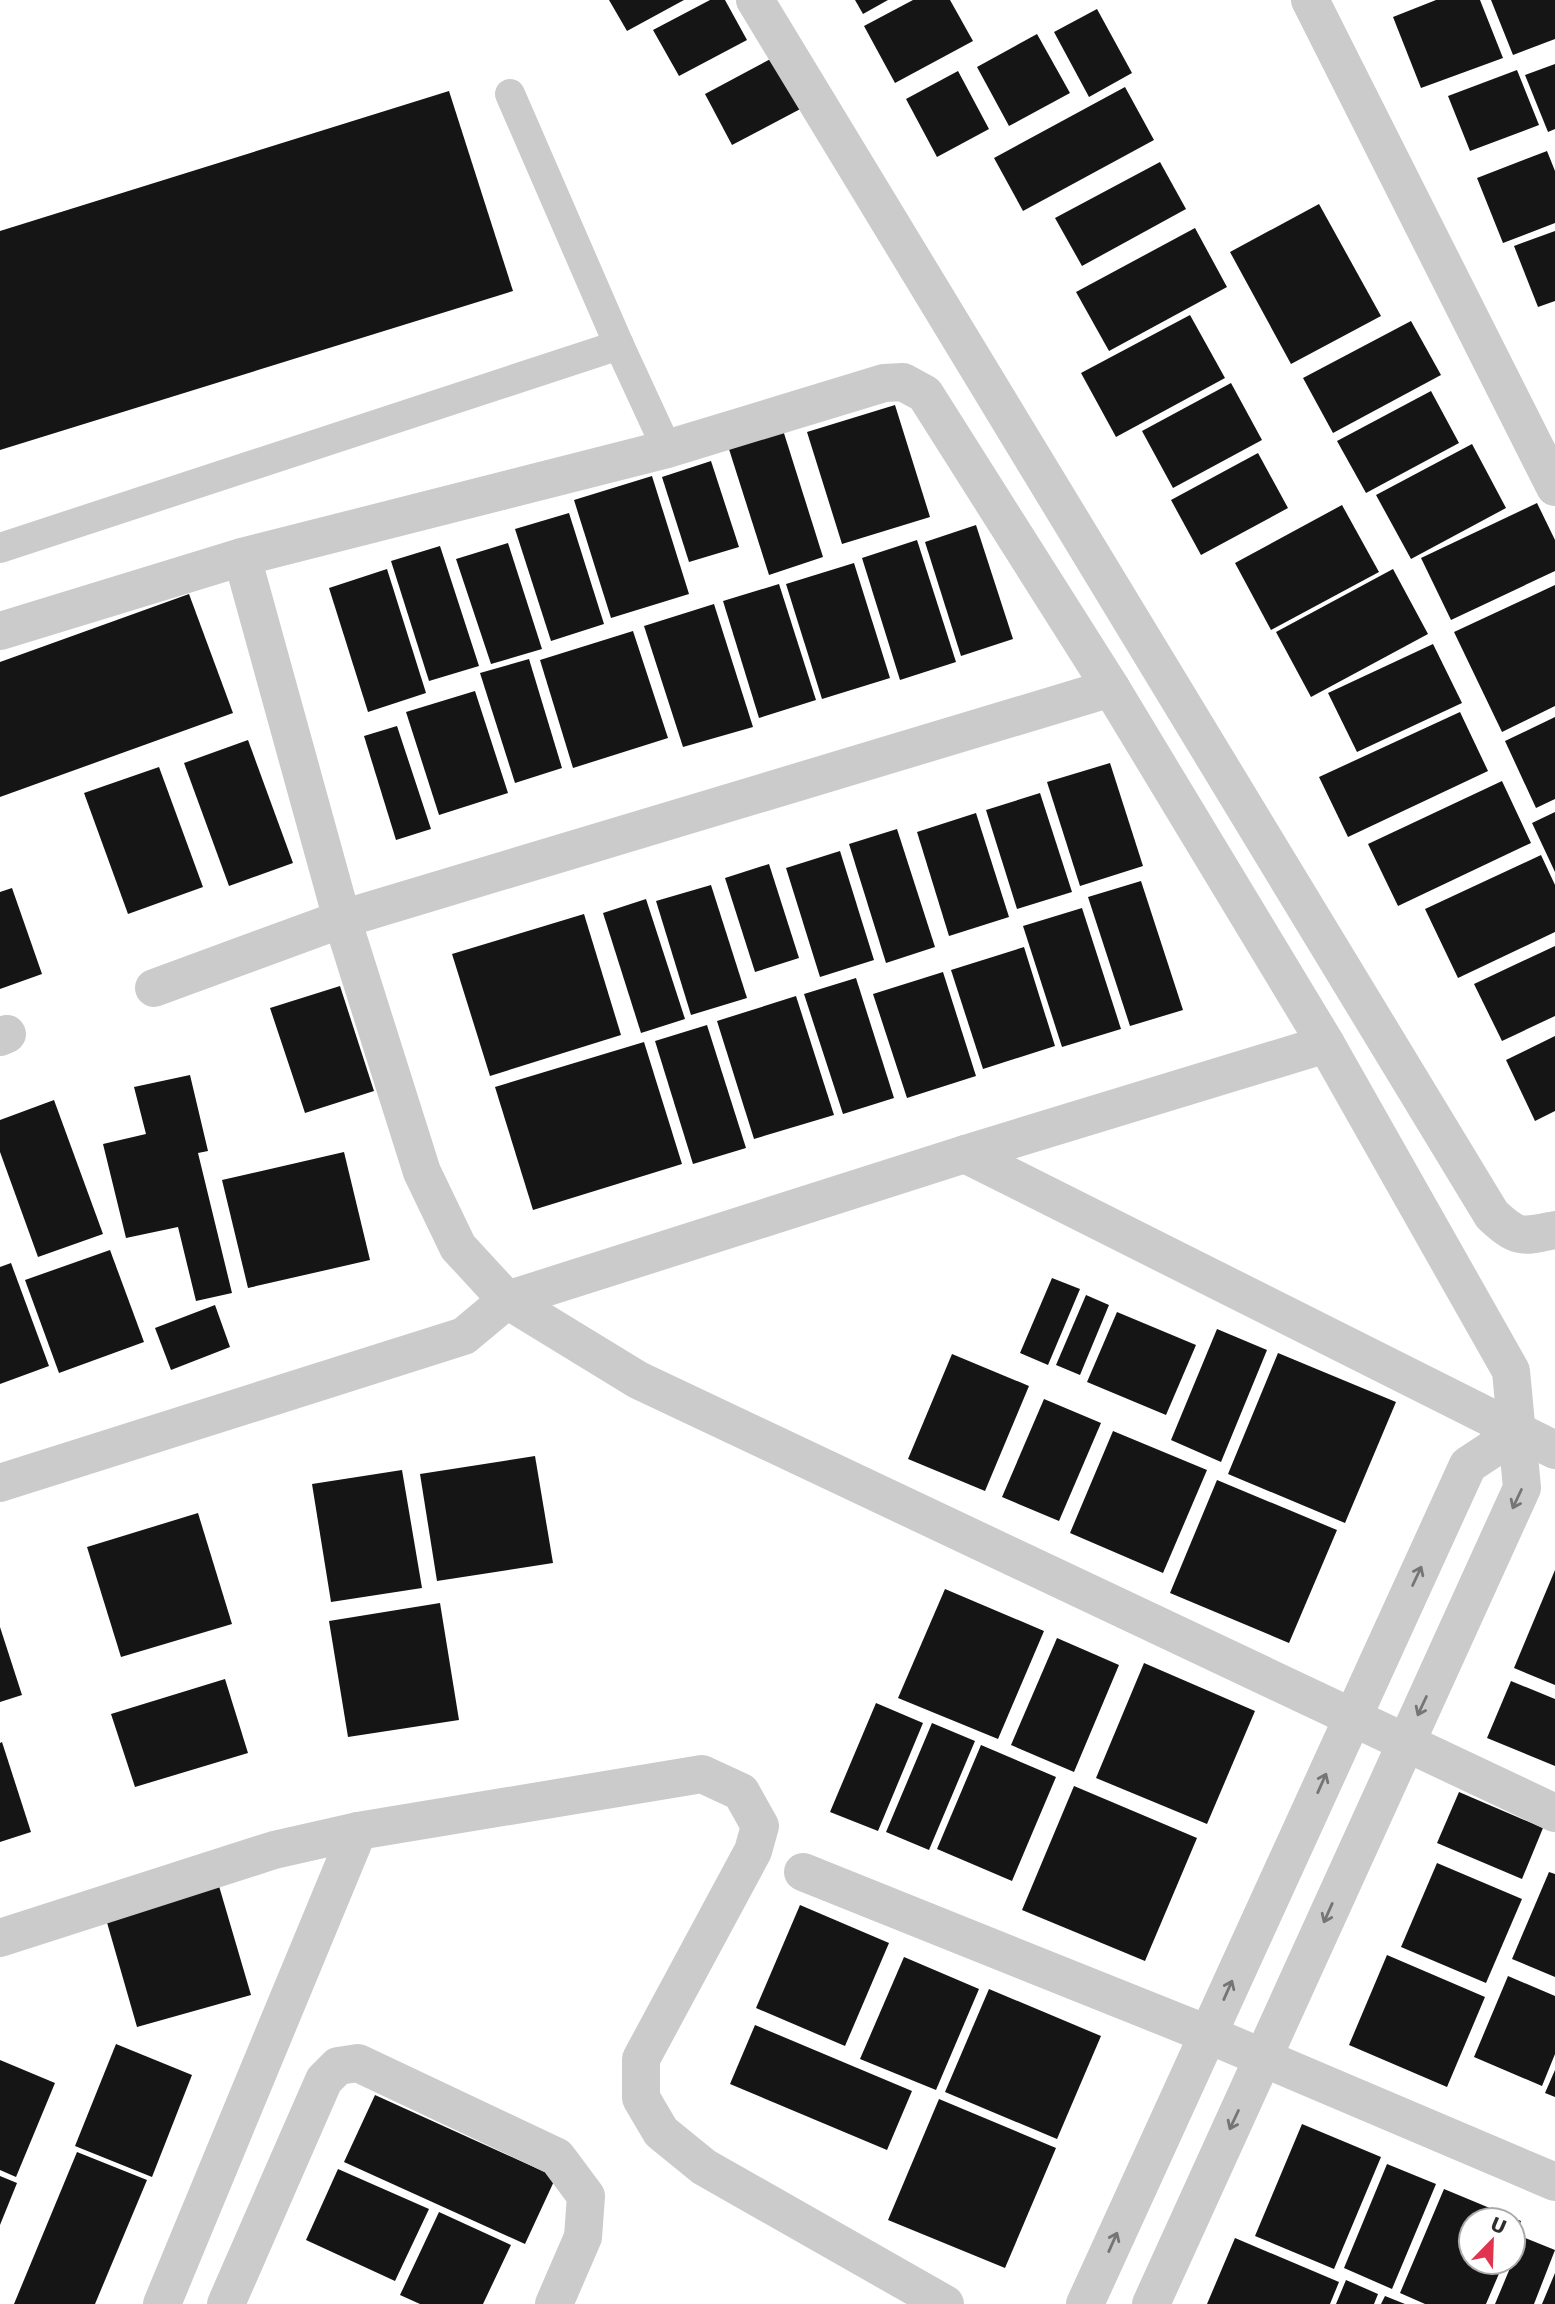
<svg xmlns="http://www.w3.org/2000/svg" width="1555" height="2304" font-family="'DejaVu Sans',sans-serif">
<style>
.building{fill:#151515}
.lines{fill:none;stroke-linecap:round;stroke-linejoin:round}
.service{stroke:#cbcbcb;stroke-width:30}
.minor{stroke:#cbcbcb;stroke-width:38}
.oneway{stroke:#757575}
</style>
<rect width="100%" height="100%" fill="#fff"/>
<g class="building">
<path d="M609,0H684L627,31Z"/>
<path d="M710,0H725L747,40L679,76L653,30Z"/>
<path d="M855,0H888L863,14Z"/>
<path d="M913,0H950L973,41L895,83L864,26Z"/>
<path d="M1436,0H1480L1503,58L1421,88L1393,17Z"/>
<path d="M1491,0H1555V39L1513,55Z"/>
<path d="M1097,9L1132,73L1089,97L1054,32Z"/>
<path d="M1037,34L1070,93L1009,126L977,67Z"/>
<path d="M778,55L806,106L732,145L705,94Z"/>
<path d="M1555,64V129L1548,132L1525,75Z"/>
<path d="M1517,70L1539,125L1470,151L1448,96Z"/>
<path d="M958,71L989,129L937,157L906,99Z"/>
<path d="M1125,87L1154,140L1023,211L994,158Z"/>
<path d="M449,91L513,291L0,450V231Z"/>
<path d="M1547,151L1555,171V223L1503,243L1477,178Z"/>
<path d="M1160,162L1186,209L1082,266L1055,218Z"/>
<path d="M1319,204L1381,316L1291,364L1230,252Z"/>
<path d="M1195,228L1227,287L1109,351L1076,292Z"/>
<path d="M1555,231V301L1538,307L1514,246Z"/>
<path d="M1190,315L1225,378L1116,437L1081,373Z"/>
<path d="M1411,321L1441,375L1333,433L1303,378Z"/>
<path d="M1231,383L1262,440L1173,488L1142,431Z"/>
<path d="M1431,391L1459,443L1366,493L1337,441Z"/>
<path d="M895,405L930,517L842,544L807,432Z"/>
<path d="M783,430L823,557L769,575L728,446Z"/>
<path d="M1472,444L1506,508L1411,559L1376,495Z"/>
<path d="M1258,453L1288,508L1201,555L1171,500Z"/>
<path d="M711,461L739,547L689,562L662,477Z"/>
<path d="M652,476L689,594L611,618L574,500Z"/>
<path d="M1537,503L1555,540V571L1451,620L1421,558Z"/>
<path d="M1342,505L1379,572L1271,630L1235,563Z"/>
<path d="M569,513L604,624L551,641L515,529Z"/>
<path d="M976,525L1013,639L961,656L925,542Z"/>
<path d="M917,540L956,662L900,680L862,558Z"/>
<path d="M508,543L542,649L491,664L456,559Z"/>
<path d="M440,546L479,666L429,681L391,561Z"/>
<path d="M854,563L890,678L822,699L786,584Z"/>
<path d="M387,569L426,693L368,712L329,588Z"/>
<path d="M1393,569L1428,634L1311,697L1276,632Z"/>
<path d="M779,584L816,700L759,718L723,601Z"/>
<path d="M1555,585V706L1502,732L1454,632Z"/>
<path d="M189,594L233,713L0,797V662Z"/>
<path d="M714,604L753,727L683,747L644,626Z"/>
<path d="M633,631L668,738L573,768L540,660Z"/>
<path d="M1433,644L1462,703L1357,752L1328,693Z"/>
<path d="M529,659L562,768L515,783L480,673Z"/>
<path d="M475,691L508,793L439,815L406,712Z"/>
<path d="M1460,712L1488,771L1348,837L1319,777Z"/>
<path d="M1555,717V799L1536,808L1505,741Z"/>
<path d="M397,726L431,829L396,840L364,736Z"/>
<path d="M248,740L293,863L229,886L184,763Z"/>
<path d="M1110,763L1143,866L1080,886L1047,782Z"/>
<path d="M159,767L203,887L128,914L84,793Z"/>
<path d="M1502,781L1531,843L1398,906L1368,844Z"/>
<path d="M1040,793L1072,892L1017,909L986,810Z"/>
<path d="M1555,812V872L1532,823Z"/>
<path d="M976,813L1009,917L949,936L917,832Z"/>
<path d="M897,829L935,947L886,963L849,844Z"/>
<path d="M840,851L874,960L820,977L786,868Z"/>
<path d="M1541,855L1555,885V932L1458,978L1425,909Z"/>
<path d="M769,864L799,958L755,972L725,878Z"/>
<path d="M1141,881L1183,1010L1130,1026L1088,897Z"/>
<path d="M711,885L747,998L691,1015L656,901Z"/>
<path d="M12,888L42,974L0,989V892Z"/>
<path d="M646,899L685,1019L641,1033L603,913Z"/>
<path d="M1082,908L1121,1029L1062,1047L1023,926Z"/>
<path d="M584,914L621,1035L490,1076L452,954Z"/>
<path d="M1555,946V1016L1502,1041L1474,984Z"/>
<path d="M1024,947L1055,1046L983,1069L951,970Z"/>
<path d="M943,972L976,1076L907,1098L873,994Z"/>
<path d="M856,978L894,1098L843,1114L804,994Z"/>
<path d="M340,986L374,1091L305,1113L270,1008Z"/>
<path d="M796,996L834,1115L754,1139L717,1021Z"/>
<path d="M707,1025L746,1148L693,1164L655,1041Z"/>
<path d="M1555,1036V1111L1535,1121L1506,1060Z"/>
<path d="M644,1042L682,1164L533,1210L495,1087Z"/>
<path d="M190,1075L208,1151L198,1153L232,1293L196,1301L178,1227L126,1238L103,1144L146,1134L134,1087Z"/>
<path d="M54,1100L103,1234L38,1257L0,1152V1120Z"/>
<path d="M344,1152L370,1260L248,1288L222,1180Z"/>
<path d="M110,1250L144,1342L59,1373L25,1280Z"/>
<path d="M11,1263L49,1366L0,1384V1267Z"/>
<path d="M1052,1278L1080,1289L1048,1365L1020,1353Z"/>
<path d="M1086,1295L1109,1305L1080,1375L1056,1365Z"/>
<path d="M215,1305L230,1347L171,1370L155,1328Z"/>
<path d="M1117,1312L1196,1345L1166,1415L1087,1382Z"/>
<path d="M1217,1329L1267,1350L1221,1462L1171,1440Z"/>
<path d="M1278,1353L1396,1402L1345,1523L1228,1474Z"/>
<path d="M952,1354L1029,1386L985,1491L908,1459Z"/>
<path d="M1044,1399L1101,1423L1059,1521L1002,1497Z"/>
<path d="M1113,1431L1207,1470L1163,1573L1070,1533Z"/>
<path d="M535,1456L553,1563L437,1581L420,1474Z"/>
<path d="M402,1470L422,1588L331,1602L312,1484Z"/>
<path d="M1217,1480L1337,1530L1289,1643L1170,1593Z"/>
<path d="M198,1513L232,1624L121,1657L87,1547Z"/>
<path d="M1555,1570V1685L1514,1668Z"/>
<path d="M945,1589L1044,1631L998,1739L898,1698Z"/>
<path d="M440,1603L459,1720L348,1737L329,1621Z"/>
<path d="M0,1627L22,1695L0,1702Z"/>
<path d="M1057,1638L1119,1665L1074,1772L1011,1745Z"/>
<path d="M1144,1663L1255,1711L1207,1824L1096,1778Z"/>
<path d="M225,1679L248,1753L135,1787L111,1714Z"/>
<path d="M1511,1681L1555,1699V1766L1487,1738Z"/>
<path d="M876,1703L923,1723L878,1831L830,1812Z"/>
<path d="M932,1723L975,1741L929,1850L886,1832Z"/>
<path d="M2,1742L31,1832L0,1842V1743Z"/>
<path d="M981,1745L1056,1777L1012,1881L937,1849Z"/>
<path d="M1074,1786L1197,1838L1145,1961L1022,1910Z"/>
<path d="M1459,1792L1543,1828L1522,1879L1437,1843Z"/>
<path d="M1437,1863L1522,1899L1486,1983L1401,1947Z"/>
<path d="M1549,1872L1555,1874V1977L1512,1959Z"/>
<path d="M219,1886L251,1995L137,2027L106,1919Z"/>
<path d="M800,1905L889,1943L845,2046L756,2008Z"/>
<path d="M1387,1955L1485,1997L1447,2087L1349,2045Z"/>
<path d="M904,1957L979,1989L936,2090L860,2059Z"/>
<path d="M1508,1976L1555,1996V2054L1542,2086L1474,2057Z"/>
<path d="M989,1989L1101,2036L1057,2139L945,2092Z"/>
<path d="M755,2025L912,2091L887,2150L730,2084Z"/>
<path d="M116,2044L192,2075L152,2177L75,2146Z"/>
<path d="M0,2060L55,2083L16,2177L0,2170Z"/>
<path d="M1555,2070V2097L1545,2093Z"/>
<path d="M375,2095L556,2177L525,2244L344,2162Z"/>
<path d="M939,2099L1056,2148L1005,2268L888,2220Z"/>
<path d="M1302,2124L1381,2157L1334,2269L1255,2236Z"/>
<path d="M77,2152L147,2180L95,2304H14Z"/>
<path d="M1387,2164L1436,2184L1392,2289L1344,2268Z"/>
<path d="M338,2169L429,2209L395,2281L306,2240Z"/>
<path d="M0,2176L17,2183L0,2225Z"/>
<path d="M1444,2189L1521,2221L1513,2241V2220H1471V2262H1504L1486,2304H1425L1400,2293Z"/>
<path d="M439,2212L511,2245L483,2304H420L400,2295Z"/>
<path d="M1523,2237L1555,2250L1534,2304H1495Z"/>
<path d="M1235,2238L1339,2282L1330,2304H1207Z"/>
<path d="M1555,2273V2304H1542Z"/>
<path d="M1346,2280L1378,2294L1374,2304H1336Z"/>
<path d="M1385,2296L1405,2304H1381Z"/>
</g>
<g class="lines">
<g class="service">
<path d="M510,94L619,345L667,449"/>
<path d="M0,548L619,345"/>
</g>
<g class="minor">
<path d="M755,0L1492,1215C1518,1239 1521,1237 1555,1230"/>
<path d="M1310,0L1555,487"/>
<path d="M242,557L342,919L422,1172L458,1247L507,1300L638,1380L1555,1813"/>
<path d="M0,631L242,557L667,449L884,383L903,382L925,394L1111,688L1326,1044L1511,1371L1522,1488L1151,2304"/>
<path d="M154,988L342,919L1111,688"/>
<path d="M0,1037L7,1034"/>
<path d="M965,1154L1555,1450"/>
<path d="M0,1483L464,1336L507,1300L965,1154L1326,1044"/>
<path d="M803,1872L1207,2034L1555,2182"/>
<path d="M0,1938L274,1850L358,1831L702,1774L741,1792L760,1826L753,1851L641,2059V2098L661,2132L704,2167L945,2304"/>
<path d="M162,2304L358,1831"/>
<path d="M226,2304L324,2080L338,2066L358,2063L557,2157L586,2196L583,2237L554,2304"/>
<path d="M1085,2304L1468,1465L1518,1432"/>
</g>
</g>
<defs><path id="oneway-shaft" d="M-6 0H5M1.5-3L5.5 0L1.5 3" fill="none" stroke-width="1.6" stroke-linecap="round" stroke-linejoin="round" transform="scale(1.75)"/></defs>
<g class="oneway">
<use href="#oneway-shaft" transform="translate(1517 1499) rotate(115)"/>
<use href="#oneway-shaft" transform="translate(1417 1576) rotate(-65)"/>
<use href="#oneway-shaft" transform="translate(1422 1706) rotate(115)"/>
<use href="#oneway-shaft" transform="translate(1322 1783) rotate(-66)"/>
<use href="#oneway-shaft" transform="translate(1328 1913) rotate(114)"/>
<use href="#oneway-shaft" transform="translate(1228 1990) rotate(-66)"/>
<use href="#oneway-shaft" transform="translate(1234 2120) rotate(115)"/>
<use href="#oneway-shaft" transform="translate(1113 2242) rotate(-66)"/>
</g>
<g transform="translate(1492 2241) rotate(23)"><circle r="33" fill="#ffffff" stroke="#ababab" stroke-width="2"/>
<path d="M0-5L12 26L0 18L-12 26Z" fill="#e1354f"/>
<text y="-10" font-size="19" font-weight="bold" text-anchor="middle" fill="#2e2e2e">U</text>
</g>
</svg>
